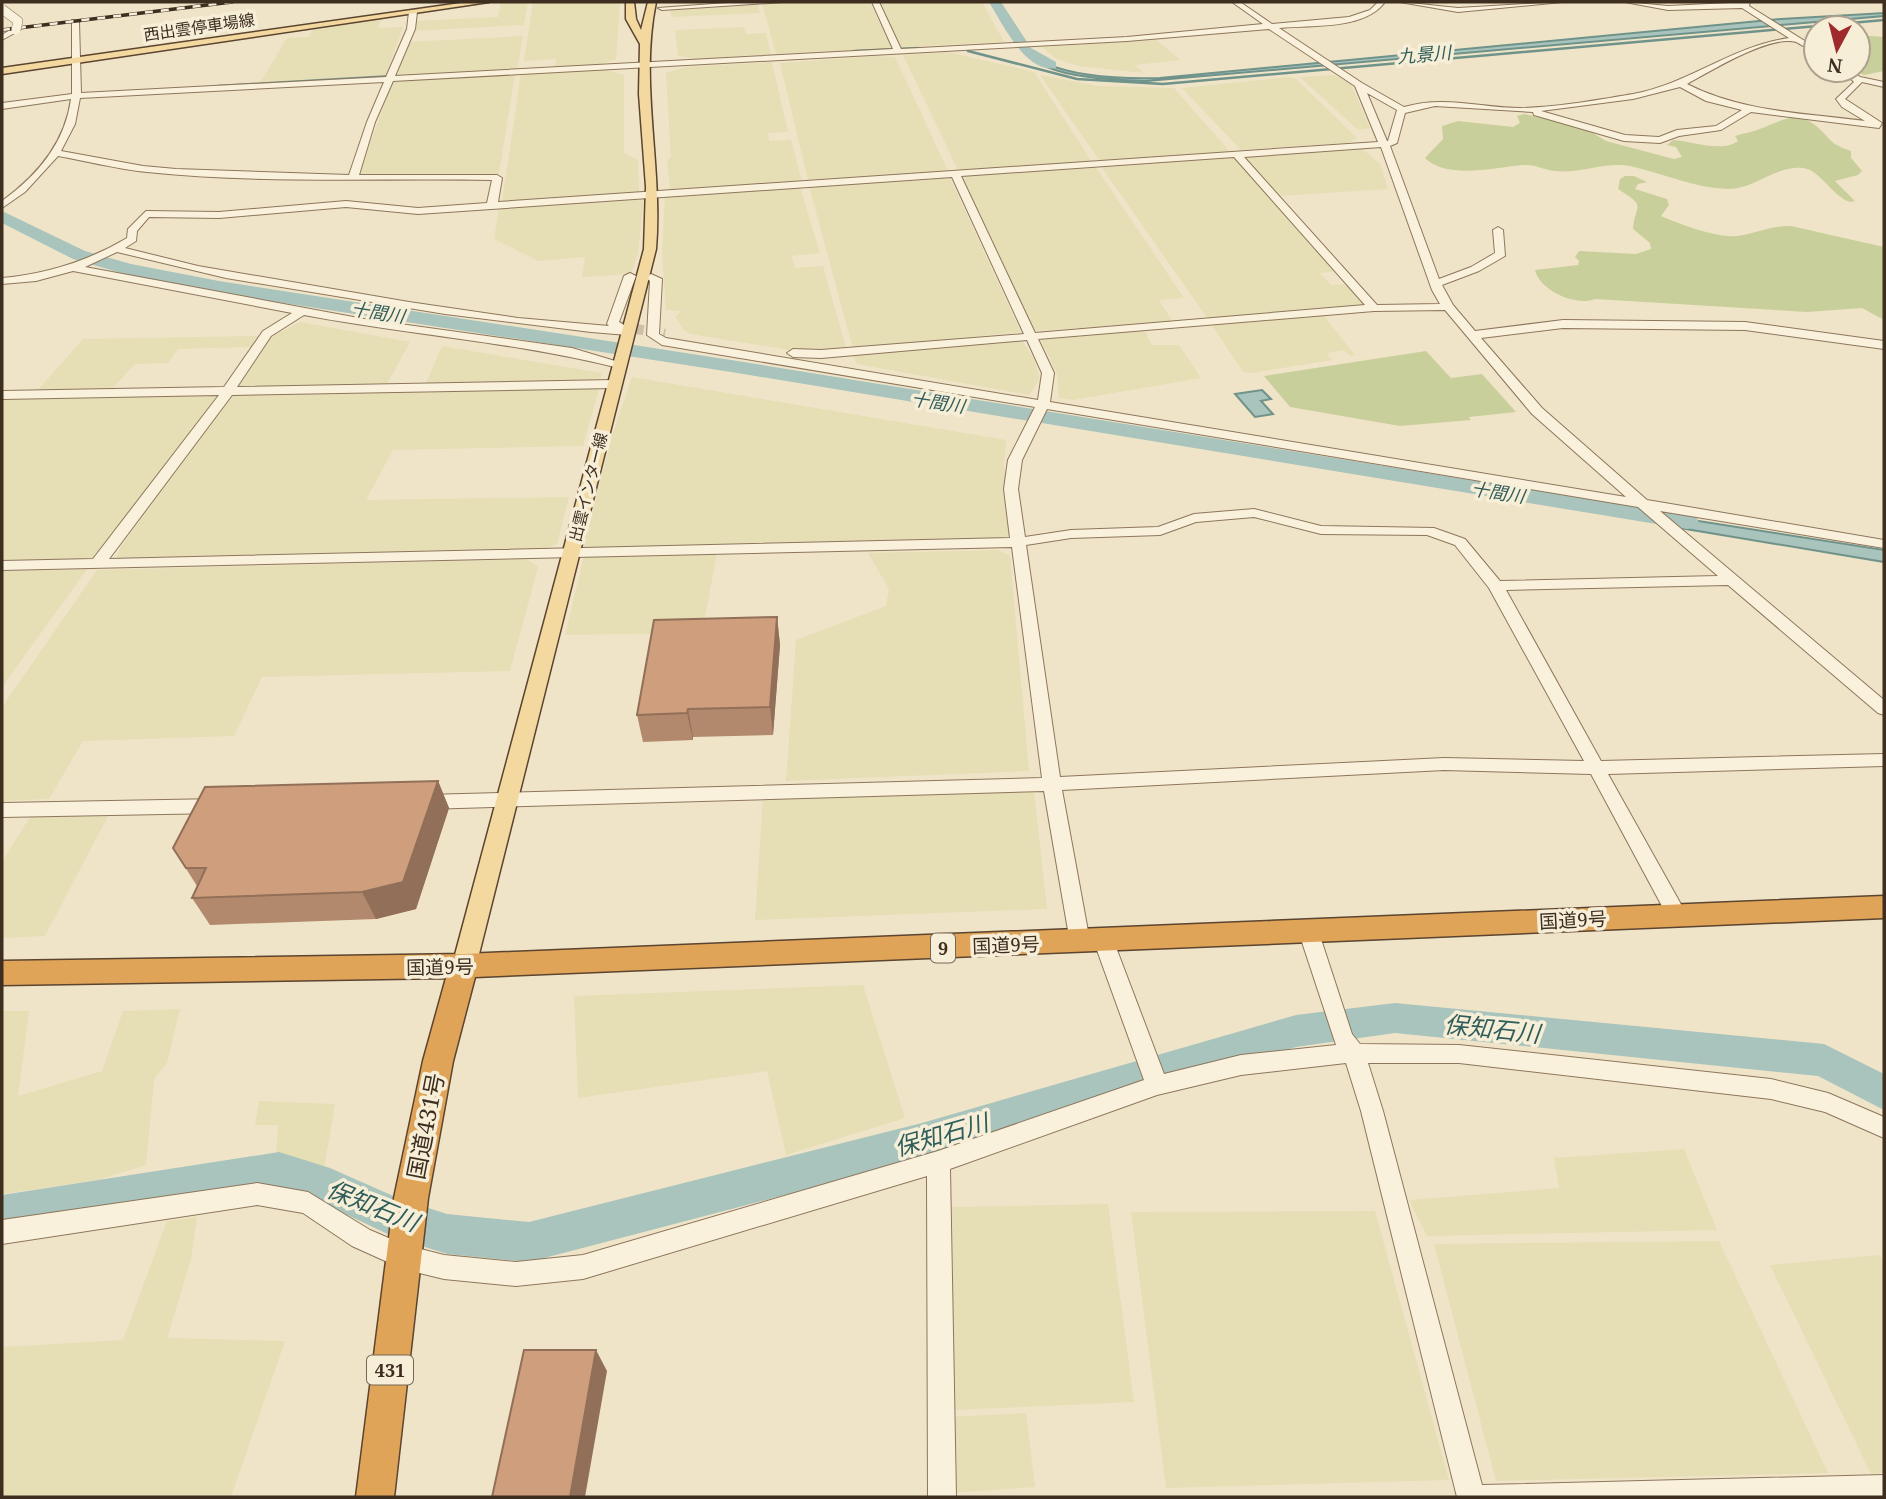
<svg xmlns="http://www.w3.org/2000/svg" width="1886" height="1499" font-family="'Noto Serif','Noto Sans JP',serif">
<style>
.farmland{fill:#e6deb5}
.green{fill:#c9cf9b}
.water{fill:#a9c4bc;stroke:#6f938a;stroke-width:2}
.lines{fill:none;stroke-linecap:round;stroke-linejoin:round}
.stream{stroke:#6f938a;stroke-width:2.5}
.river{fill:#a9c4bc;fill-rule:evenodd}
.minor-tunnel{stroke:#ccc0a6;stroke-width:10;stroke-dasharray:10 5;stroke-linecap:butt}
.minor-casing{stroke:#8d765c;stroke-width:2}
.major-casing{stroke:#5b4430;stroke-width:3}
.highway-casing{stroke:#5b4430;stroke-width:3}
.minor{fill:#faf1dc;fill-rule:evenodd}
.major{fill:#f3d9a0;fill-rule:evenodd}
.highway{fill:#e0a458;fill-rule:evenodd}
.rail-casing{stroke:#3d2e20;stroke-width:3.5}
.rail{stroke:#f7eed8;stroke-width:2.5;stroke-dasharray:8;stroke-linecap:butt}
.minor-bridge-casing{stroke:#8d765c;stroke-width:10;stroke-linecap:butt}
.minor-bridge{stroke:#faf1dc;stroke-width:9}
.wall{fill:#b2896c}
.shaded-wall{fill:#916f58}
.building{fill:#cf9f7d;stroke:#916f58;stroke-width:2}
.labels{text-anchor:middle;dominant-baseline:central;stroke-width:7;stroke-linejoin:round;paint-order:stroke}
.far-street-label{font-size:16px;fill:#3d2e20;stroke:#f7eed8}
.far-water-label{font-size:18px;font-style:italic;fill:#2f5d5a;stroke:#f7eed8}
.shield{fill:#f7eed8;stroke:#756857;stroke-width:2}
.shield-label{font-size:18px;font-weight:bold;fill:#3d2e20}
.street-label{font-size:19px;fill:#3d2e20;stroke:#f7eed8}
.near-street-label{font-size:23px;fill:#3d2e20;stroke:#f7eed8}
.near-water-label{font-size:24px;font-style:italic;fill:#2f5d5a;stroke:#f7eed8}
</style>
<rect width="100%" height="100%" fill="#f0e4c8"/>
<g class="farmland">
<path d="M501,2H528L524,25L412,31L414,21L498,17Z"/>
<path d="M533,2H620L616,59L602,64L555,67L556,59L524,61Z"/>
<path d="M870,2L891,48L776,54L762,3Z"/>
<path d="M878,2H982L1004,42L901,47Z"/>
<path d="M758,4L760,13L671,17V8Z"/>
<path d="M382,18L378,28L403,27L386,75L260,83L287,38L309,37L314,28Z"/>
<path d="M744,27L746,34L766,33L771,54L696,59L678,56L675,30Z"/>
<path d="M523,36L517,69L397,75L407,42Z"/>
<path d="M1156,40L1181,60L1135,65L1144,73L1078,66L1055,58L1042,47Z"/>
<path d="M948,52L1034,72L1092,162L958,170L903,55Z"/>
<path d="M877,56L895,57L948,171L808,180L780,63Z"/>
<path d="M772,62L788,132L768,133L769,141L791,140L802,181L670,190L667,160L671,158L666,73L686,67Z"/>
<path d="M607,70L624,75V153L638,160L639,192L502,202L521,73Z"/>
<path d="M515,74L499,174L359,175L393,80Z"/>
<path d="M1040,75L1098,86L1174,88L1230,152L1100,161Z"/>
<path d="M1334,75L1351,84L1370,128L1358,130L1300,77Z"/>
<path d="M1288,77L1295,78L1357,138L1348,143L1241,150L1182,88Z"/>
<path d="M1361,148L1380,164L1388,189L1278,196L1243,156Z"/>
<path d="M1234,155L1337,271L1320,273L1331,285L1347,284L1364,305L1208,319L1100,165Z"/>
<path d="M1095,166L1184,298L1159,300L1173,322L1034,331L960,176Z"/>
<path d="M945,176L950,178L1021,332L853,349L809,186Z"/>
<path d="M800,187L820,253L791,256L795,268L823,266L846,348L802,352L690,334L684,330L675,317L681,311L666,310L662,252L665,196Z"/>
<path d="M644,197L638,253L631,274L582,277L585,257L539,261L494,239L499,207Z"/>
<path d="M1323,315L1355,355L1351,356L1343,350L1327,353L1332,360L1251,373L1243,372L1211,324Z"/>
<path d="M300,322L410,342L387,384L236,388L271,337Z"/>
<path d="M1144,330L1152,345H1179L1201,378L1073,400L1059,398L1057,374L1041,340Z"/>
<path d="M260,336L251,347L178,349L168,363L135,364L110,391L36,392L83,339Z"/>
<path d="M1021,339L1034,359L1040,379L1029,395L857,364L853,355Z"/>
<path d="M442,346L602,373L601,378L550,382L425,385Z"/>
<path d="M632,377L1006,440L1004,466L1013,534L1004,538L583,548L612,436Z"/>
<path d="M587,388L599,389L583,446L393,450L366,500L569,497L557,544L545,549L116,560L120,548L228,395Z"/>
<path d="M211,394L217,395L95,560L2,562V397Z"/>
<path d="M998,550L1010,556L1029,771L786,781L796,640L886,606L889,589L868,553Z"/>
<path d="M717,553L702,633L565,635L584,556Z"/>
<path d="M527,559L538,567L510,671L262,677L234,736L83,741L49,799L2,801V707L97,570Z"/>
<path d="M87,569L2,687V571Z"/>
<path d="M1034,791L1047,909L755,920L763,798Z"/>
<path d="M109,814L45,936L2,938V862L30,817Z"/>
<path d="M863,985L905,1118L786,1155L767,1071L578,1098L574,996Z"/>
<path d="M180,1009L167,1063L154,1079L146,1165L97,1180L2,1194V1011H29L18,1096L102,1071L123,1011Z"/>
<path d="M259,1101L335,1104L324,1169L276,1155L278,1125H255Z"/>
<path d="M1684,1149L1717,1230L1427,1236L1409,1200L1559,1188L1554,1158Z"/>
<path d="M1108,1204L1134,1402L954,1410L952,1207Z"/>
<path d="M1375,1211L1449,1480L1166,1488L1131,1212Z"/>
<path d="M197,1217L191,1260L167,1338L285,1341L231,1497H2V1347L123,1340L167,1221Z"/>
<path d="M1719,1241L1828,1473L1496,1481L1434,1244Z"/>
<path d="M1879,1255L1884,1261V1473L1871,1474L1770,1265Z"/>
<path d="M1026,1413L1035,1487L948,1493L945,1417Z"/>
</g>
<g class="green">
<path d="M1858,35L1884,37V71L1864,75L1852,70H1858V55L1869,44L1858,40Z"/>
<path d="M1524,114L1583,127L1606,141L1674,159L1682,157L1676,147L1667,145L1673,140C1692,141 1722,153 1738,141L1735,136C1744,133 1754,132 1762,128C1779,122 1796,110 1815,125C1832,139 1827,143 1851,151V158L1862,171L1858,175L1835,181L1855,201L1850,202C1832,196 1820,170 1803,168C1776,165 1754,190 1727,189C1696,188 1664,174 1634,167C1608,160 1582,174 1555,171C1544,170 1535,164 1524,165C1497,167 1446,180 1425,158L1443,139L1442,126L1458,121L1513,127L1520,123L1517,116Z"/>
<path d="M1625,176H1634L1647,182L1638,184L1635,189L1667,199L1669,205L1661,216C1679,224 1717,238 1736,236C1755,234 1771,225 1791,226L1884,247V320L1862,308L1807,312L1595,299C1576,307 1539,290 1535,270L1578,265L1579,261L1575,257L1579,251L1636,254L1651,249L1650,243L1633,229C1635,203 1648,208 1618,189L1620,179Z"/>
<path d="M1426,351L1451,378L1482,374L1516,412L1469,417L1471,420L1400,426L1290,407L1264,376Z"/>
</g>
<g class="water">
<path d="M1884,13V16L1147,81C1115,80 1039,79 1021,47H1026C1044,78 1127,79 1160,78L1781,19Z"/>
<path d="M1262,390L1271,399L1261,401L1273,414L1255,417L1235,394Z"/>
<path d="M1660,515L1884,550V562L1674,527Z"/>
</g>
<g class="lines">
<g class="stream">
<path d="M854,51L918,48"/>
<path d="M968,51L1077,79L1163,84L1884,20"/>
<path d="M218,86L393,76"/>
</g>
<g class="river">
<path d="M989,2H1001L1031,48L1056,62V68C1026,74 1002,23 989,2Z"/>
<path d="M2,211L85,251L131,264L219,281L731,360L1687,515L1696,517L1699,522L1696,527L1687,529L731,372L219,293L128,275L73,259L2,223Z"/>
<path d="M1395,1003L1824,1044L1884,1074V1110L1818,1076L1395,1033L1296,1047L922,1159L529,1262L447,1254L394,1237L322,1203L279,1190L2,1234V1195L279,1152L330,1168L400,1199L447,1214L529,1222L922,1123L1296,1015Z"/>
</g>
<path class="minor-tunnel" d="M619,326L665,334"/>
<defs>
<g id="minor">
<path d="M741,2H783L662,10L658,8Z"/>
<path d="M872,2H879L901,49L1127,37L1263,24L1232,2H1240L1272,24L1349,17L1370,10L1378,2H1385C1365,30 1311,25 1279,28L1362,83L1404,107C1444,95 1482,108 1521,108C1558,107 1597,100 1633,94C1689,84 1732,46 1789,38L1742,8L1668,10L1625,2L1668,6L1750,2L1749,6L1816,48V53C1809,51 1803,45 1796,42C1771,34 1709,72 1687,84C1741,112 1805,113 1865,121L1842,107L1836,99L1854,82L1842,70H1851L1860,77L1884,82V87L1862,82L1845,99L1882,123L1879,128L1751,112L1721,130L1679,136L1660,143L1624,141L1534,115L1533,112L1435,106L1405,113L1397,143L1390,146L1439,279L1471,267L1495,253L1493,230L1498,227L1503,230L1505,256L1479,271L1442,285L1453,305L1475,331L1563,320L1745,322L1884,341V349L1745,330L1563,328L1481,338L1542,408L1647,500L1884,540V548L1660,511L1884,700V715L1878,713L1728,585L1506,590L1601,761L1884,754V766L1608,774L1687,915L1684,921L1677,923L1670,921L1591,774L1444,770L1062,790L1090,942L1087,948L1080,950L1073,948L1070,942L1044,791L425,809L419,807L416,802L419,797L425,795L1042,778L1012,547L2,570V561L93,559L219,395L2,399V391L224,387L263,331L292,313L73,271L36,281L2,284V278C47,274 88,261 127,238L128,229L146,211L219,212L346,201L418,208L487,203L492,180C377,178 261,184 147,172C117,169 87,161 58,156L25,192L2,208V201C38,175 65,143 71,99L2,109V103L72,94V20L79,22L81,93L386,77L407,29L409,12L413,10L417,12L415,29L395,76L893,49ZM1269,29L1355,86L1378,142L498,202L502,178L497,175H359L375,122L393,81L1127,41ZM384,82L367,122L349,175L176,169L143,166L61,151L75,124L80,98ZM1680,87L1706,101L1742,110L1716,126L1677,130L1659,137L1625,135L1541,111L1633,99ZM1367,93L1397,110L1388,141H1387ZM1381,147L1432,290L1440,304L1377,305L1244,157ZM1234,157L1365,305L1035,333L961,176ZM952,177L1024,334L821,350L793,349L787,353L793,357L821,358L1027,340L1042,373L1038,400L666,338L659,334L662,279L651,274L645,277L650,281L647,335L662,345L1035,407L1008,460L1004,489L1010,538L109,559L232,395L613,388L619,384L613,380L237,387L271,336L304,315C409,335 516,342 619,368L625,364L572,348L364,319L85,267L117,252L226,278L445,314L591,332L628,335L634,331L619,322L636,276L630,273L624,276L607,324L609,326L518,318L409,302L198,266L125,248L136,241L137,231L149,217L219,218L346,207L418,214ZM1445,310L1532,414L1626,497L1050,402L1054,373L1038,339L1374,311ZM1047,409L1638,507L1718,576L1500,581L1465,539L1434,528L1321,526L1254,509L1194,514L1158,527L1071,530L1025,537L1018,489L1022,460ZM1254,517L1321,534L1427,535L1455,545L1489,588L1584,761L1444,758L1060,777L1026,545L1071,538L1160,535L1196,522Z"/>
<path d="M1400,2L1458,8L1562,2L1458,12Z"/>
<path d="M13,28L20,30L2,40V35Z"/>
<path d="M219,799L225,801L228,806L225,811L219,813L2,817V803Z"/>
<path d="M1309,925L1316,927L1319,933L1352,1034L1360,1044L1459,1045L1771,1079L1828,1093L1884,1117V1138L1825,1112L1771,1099L1459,1063H1368L1383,1111L1482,1485L1884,1475V1497H1457L1361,1111L1346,1063L1241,1075L1157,1095L950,1169L956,1497H928L927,1176L583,1279L516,1286L444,1279L403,1269L352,1246L303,1213L257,1205L2,1244V1220L257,1183L308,1192L370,1230L405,1245L444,1255L516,1262L583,1255L938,1151L1144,1080L1094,942L1097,936L1104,934L1111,936L1114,942L1164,1074L1241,1055L1336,1045L1299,933L1302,927Z"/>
</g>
<g id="major">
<path d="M468,2H489L2,74V68Z"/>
<path d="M626,2H634L636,19L641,30L648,2H656C639,84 663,166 656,249L476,966L473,973L464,976L455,973L452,966L644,249L646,187L639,94L640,44L626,19Z"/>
</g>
<path id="highway" d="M1884,896V918L475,977L453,1061L428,1198L394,1497H356L394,1198L423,1061L446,978L2,985V961L464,954Z"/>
</defs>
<use href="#minor" class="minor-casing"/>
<use href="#major" class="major-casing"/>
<use href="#highway" class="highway-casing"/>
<use href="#minor" class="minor"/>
<use href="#major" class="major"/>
<use href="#highway" class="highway"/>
<defs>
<path id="rail" d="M2,30L232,2"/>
</defs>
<use href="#rail" class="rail-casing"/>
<use href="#rail" class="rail"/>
<defs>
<path id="minor-bridge" d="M2,9L18,21L16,30"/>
</defs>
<use href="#minor-bridge" class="minor-bridge-casing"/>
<use href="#minor-bridge" class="minor-bridge"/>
</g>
<g class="wall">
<path d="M777,617L780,645L773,735L693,737V740L643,742L637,715Z"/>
<path d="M438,781L449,808L416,909L376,919L210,925L192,898L197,886L173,848Z"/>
</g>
<g class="shaded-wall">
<path d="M777,617L780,645L773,735L770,707Z"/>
<path d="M688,709L693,737V740L687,713Z"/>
<path d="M438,781L449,808L416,909L376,919L362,892Z"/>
<path d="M596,1350L607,1371L585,1497H570Z"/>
</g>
<g class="building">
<path d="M777,617L770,707L688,709L687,713L637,715L654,620Z"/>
<path d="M438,781L403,882L362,892L192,898L206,868H186L173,848L205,787Z"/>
<path d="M524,1350H596L570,1497H492Z"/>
</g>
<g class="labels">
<g class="far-street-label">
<text transform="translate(199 27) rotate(-8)">西出雲停車場線</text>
<text transform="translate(588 487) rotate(-76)">出雲インター線</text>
</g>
<g class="far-water-label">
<text transform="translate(1424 54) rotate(-5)">九景川</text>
<text transform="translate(378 312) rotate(9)">十間川</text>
<text transform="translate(938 402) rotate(9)">十間川</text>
<text transform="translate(1498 492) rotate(9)">十間川</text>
</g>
<g class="shield">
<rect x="931" y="933.5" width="24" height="29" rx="5"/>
<rect x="367" y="1355.5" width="46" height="29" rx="5"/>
</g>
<g class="shield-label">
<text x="943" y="948">9</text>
<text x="390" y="1370">431</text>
</g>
<g class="street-label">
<text transform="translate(1573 920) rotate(-3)">国道9号</text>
<text transform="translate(1006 945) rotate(-2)">国道9号</text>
<text transform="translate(440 967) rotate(-1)">国道9号</text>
</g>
<g class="near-street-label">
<text transform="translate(425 1126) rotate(-79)">国道431号</text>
</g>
<g class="near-water-label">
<text transform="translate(1492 1028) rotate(6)">保知石川</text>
<text transform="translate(941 1134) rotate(-16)">保知石川</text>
<text transform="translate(373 1205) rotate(22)">保知石川</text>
</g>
</g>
<rect width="1886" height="1499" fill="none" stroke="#3d2e20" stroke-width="7"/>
<g transform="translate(1837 49) rotate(187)"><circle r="33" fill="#f7eed8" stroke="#ada18e" stroke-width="2"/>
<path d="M0-5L12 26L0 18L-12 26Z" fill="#9e2a2b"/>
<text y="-10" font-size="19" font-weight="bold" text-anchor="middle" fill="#3d2e20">N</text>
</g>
</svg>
